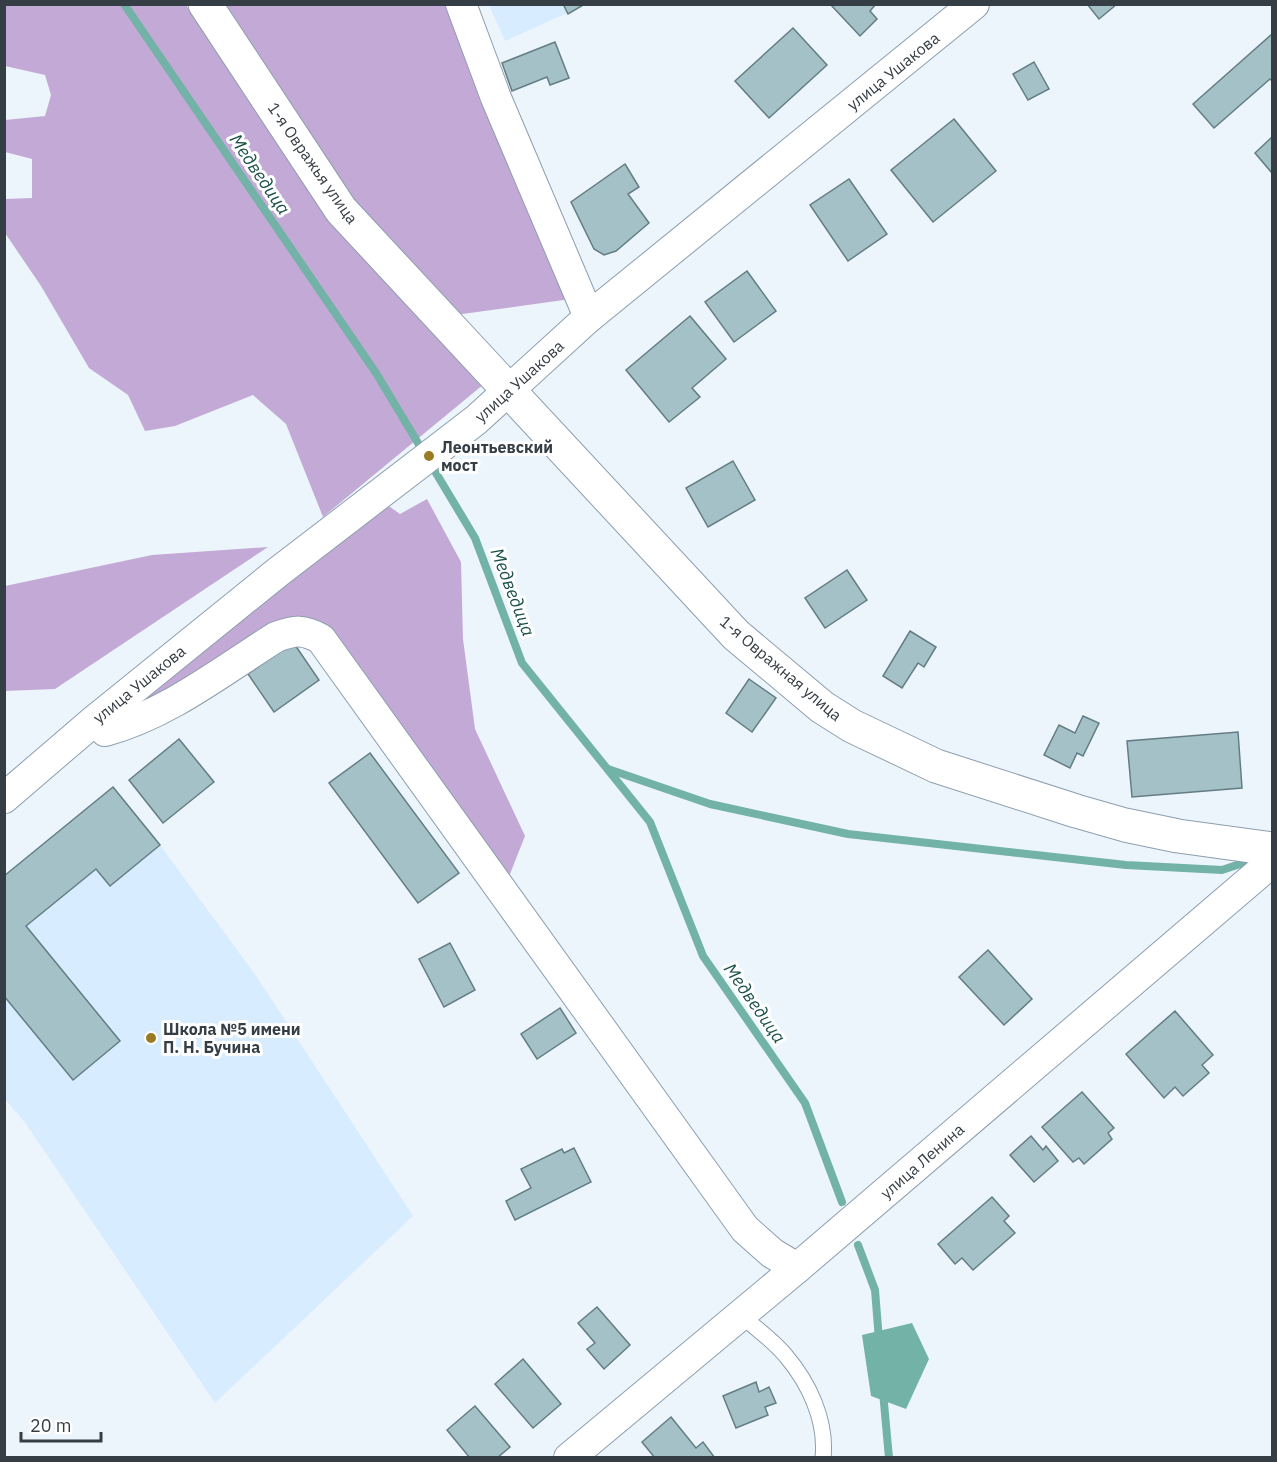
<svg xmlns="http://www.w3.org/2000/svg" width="1277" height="1462" font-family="'IBM Plex Sans',sans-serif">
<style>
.built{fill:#d8ecff}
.forest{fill:#c3aad6}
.water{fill:#73b2a7}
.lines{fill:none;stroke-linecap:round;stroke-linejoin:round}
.stream{stroke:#73b2a7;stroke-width:8}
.building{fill:#a5c1c8;stroke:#637d84;stroke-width:1.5}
.lane-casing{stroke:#8c9eaf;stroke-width:17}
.street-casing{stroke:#8c9eaf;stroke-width:32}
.secondary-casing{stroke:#8c9eaf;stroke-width:35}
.lane{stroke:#fff;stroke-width:15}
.street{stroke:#fff;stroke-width:30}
.secondary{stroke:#fff;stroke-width:33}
.poi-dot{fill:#9b7a24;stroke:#fff;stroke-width:2}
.labels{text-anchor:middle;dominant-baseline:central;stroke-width:6;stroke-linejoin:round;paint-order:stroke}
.street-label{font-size:16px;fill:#363e45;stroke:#fff}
.poi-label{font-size:16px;font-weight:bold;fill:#363e45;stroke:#fff;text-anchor:start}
.water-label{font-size:18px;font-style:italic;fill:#1d524b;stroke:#fff}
</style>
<rect width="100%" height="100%" fill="#edf5fc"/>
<g class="built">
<path d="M489,5H585L505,41Z"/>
<path d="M160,845L257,977L413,1216L215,1403L26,1124L5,1099L4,876Z"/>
</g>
<g class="forest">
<path d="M5,5H186L329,217L484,384L323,517L286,424L253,395L175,426L145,431L128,395L89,368L41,286L5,233V199L32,198V159L5,152V120L45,116L51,95L45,75L5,66Z"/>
<path d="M222,5H451L571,299L455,315L352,201Z"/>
<path d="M427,499L461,562L463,639L475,729L525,836L506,884L325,634L115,720L386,504L400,514Z"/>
<path d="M268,547L55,689L5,691V586L152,555Z"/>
</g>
<path class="water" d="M912,1323L929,1359L906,1409L871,1396L862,1335Z"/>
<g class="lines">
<g class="stream">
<path d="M124,4L376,373L475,538L522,663L650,822L703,956L805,1103L842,1202"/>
<path d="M608,769L710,804L848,834L1126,865L1222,870L1252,860"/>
<path d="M858,1245L875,1290L879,1340"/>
<path d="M883,1392L889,1458"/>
</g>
</g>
<g class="building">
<path d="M563,4H585L568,14Z"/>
<path d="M830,4H876L870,11L877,19L860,36Z"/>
<path d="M1087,4H1117L1099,19Z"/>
<path d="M793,28L827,65L769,118L735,81Z"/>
<path d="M1272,34V81L1270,79L1214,128L1193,104Z"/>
<path d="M555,42L569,78L550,85L547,77L512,91L502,63Z"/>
<path d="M1034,62L1049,89L1028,100L1013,74Z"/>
<path d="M954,119L996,171L933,222L891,170Z"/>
<path d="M1272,137V173L1255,153Z"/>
<path d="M625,164L639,187L628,194L649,223L616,251L604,255L594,249L571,202Z"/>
<path d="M849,179L887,234L848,261L810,205Z"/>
<path d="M747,271L776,311L734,342L705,302Z"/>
<path d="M690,316L726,359L692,388L700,397L669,422L626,370Z"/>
<path d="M733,461L755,500L708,527L686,488Z"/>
<path d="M847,570L867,600L825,628L805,598Z"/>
<path d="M910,631L936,647L924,667L918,663L902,688L883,676Z"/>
<path d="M293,642L319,680L274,712L248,674Z"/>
<path d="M749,679L776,698L752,732L726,713Z"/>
<path d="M1083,716L1099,723L1083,756L1077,753L1070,768L1044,755L1059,725L1075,733Z"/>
<path d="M1238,732L1242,788L1132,797L1127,741Z"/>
<path d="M179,739L214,782L163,823L129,780Z"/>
<path d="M370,753L459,873L418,903L329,783Z"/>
<path d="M113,787L160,845L110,886L96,869L26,926L120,1041L73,1080L4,996V876Z"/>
<path d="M450,943L475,990L444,1007L419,959Z"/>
<path d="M988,950L1032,999L1004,1025L959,977Z"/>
<path d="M560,1008L576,1033L537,1059L521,1034Z"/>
<path d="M1175,1011L1213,1055L1202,1065L1209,1073L1183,1096L1175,1087L1164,1098L1126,1054Z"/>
<path d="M1082,1092L1114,1128L1108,1133L1112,1139L1084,1164L1079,1158L1073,1162L1042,1127Z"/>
<path d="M1031,1136L1043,1150L1046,1146L1058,1161L1034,1182L1010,1155Z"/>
<path d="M574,1148L591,1182L515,1220L506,1201L531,1188L521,1169L562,1149L564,1153Z"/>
<path d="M992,1197L1009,1216L1004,1221L1015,1233L973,1270L962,1258L955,1264L938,1244Z"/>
<path d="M597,1307L630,1345L604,1369L587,1349L595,1343L578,1323Z"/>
<path d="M523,1359L561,1404L533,1428L495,1384Z"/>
<path d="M756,1382L759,1392L769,1387L776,1403L765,1407L768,1415L736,1428L723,1396Z"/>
<path d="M475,1406L510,1447L497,1458H470L447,1430Z"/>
<path d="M671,1417L696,1448L703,1442L715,1458H655L642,1442Z"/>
</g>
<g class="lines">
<defs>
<path id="lane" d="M741,1315C755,1328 773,1340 786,1356C809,1383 827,1421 823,1458"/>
<g id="street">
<path d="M461,4L496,98L589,317"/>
<path d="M95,720L105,731C168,714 222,671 276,637C296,630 303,629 321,639L745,1229L772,1253L797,1268"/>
<path d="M4,798L95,720L278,572L476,420L589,317L974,4"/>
<path d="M569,1458L797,1268L1272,862"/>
</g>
<path id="secondary" d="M205,4L341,210L736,635L822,707L852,726L936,766L1076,811L1125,825L1178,836L1272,849"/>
</defs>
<use href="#lane" class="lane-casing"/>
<use href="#street" class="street-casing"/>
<use href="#secondary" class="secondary-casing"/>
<use href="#lane" class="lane"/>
<use href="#street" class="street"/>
<use href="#secondary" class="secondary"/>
</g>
<g class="poi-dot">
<circle cx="429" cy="456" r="6"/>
<circle cx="151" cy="1038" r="6"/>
</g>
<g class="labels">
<g class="street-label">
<text transform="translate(893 71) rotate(-39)">улица Ушакова</text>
<text transform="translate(313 163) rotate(55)">1-я Овражья улица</text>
<text transform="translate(519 381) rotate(-42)">улица Ушакова</text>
<text transform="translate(781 668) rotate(40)">1-я Овражная улица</text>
<text transform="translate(139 684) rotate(-39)">улица Ушакова</text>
<text transform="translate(922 1161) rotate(-41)">улица Ленина</text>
</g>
<g class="poi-label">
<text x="441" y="447">Леонтьевский<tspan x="441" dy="18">мост</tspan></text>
<text x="163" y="1029">Школа №5 имени<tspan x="163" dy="18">П. Н. Бучина</tspan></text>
</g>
<g class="water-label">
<text transform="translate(260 174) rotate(56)">Медведица</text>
<text transform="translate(513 592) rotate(69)">Медведица</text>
<text transform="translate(755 1003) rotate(55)">Медведица</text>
</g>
</g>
<rect width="1277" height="1462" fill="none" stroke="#363e45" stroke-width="12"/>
<path d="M21 1432v9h80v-9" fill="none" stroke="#363e45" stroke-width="3"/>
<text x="30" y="1432" font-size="18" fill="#363e45" stroke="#ffffff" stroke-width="4.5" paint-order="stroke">20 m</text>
</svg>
